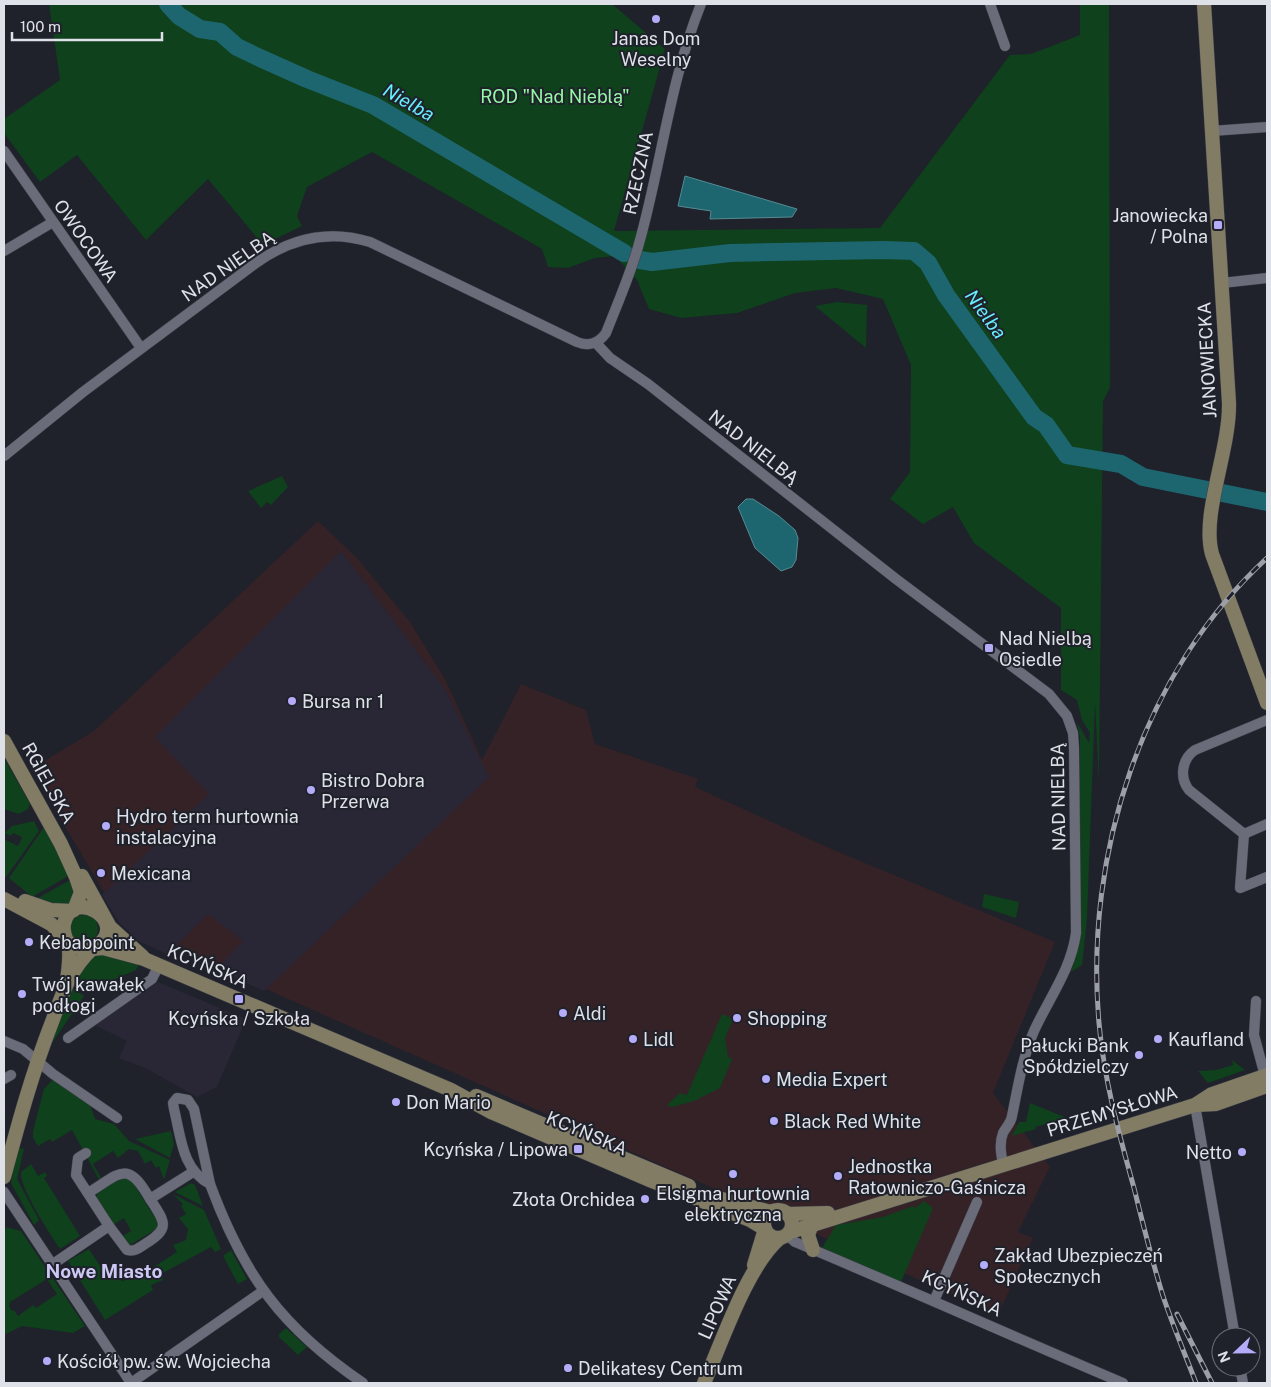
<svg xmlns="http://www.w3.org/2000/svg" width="1271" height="1387" font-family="'Public Sans',sans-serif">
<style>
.commercial{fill:#352226}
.education{fill:#292636}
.green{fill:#0e411c;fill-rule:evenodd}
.water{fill:#1d666f;stroke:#578b93}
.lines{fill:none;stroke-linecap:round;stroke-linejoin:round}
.river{stroke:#1d666f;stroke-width:18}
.street-casing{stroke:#3c3e46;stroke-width:11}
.secondary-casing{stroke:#3c3e46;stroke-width:15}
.street{stroke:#6a6c79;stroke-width:10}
.secondary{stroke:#827c65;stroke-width:14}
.rail-casing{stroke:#9d9fa7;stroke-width:5}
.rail{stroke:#1f212b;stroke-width:3;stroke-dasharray:9;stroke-linecap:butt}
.poi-dot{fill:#b5acf9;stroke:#1f212b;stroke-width:2}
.labels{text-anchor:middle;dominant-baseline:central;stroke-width:4;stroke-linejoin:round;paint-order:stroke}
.poi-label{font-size:18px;fill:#dfe1e8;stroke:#1f212b;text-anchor:start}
.park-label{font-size:18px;fill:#94f8a5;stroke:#1f212b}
.street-label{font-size:18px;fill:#dfe1e8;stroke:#1f212b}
.water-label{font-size:19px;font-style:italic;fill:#67edfd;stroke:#1f212b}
.neighbourhood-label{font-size:19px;font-weight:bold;fill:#ccc8f3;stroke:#1f212b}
</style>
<rect width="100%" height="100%" fill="#1f212b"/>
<path class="commercial" d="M318,521L357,558L410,622L446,681L482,760L521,684L586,710L595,744L698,779L695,787L829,848L1055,942L993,1093L1050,1167L1018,1232L1033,1238L998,1315L124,926L31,769L94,731Z"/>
<g class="education">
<path d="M341,551L445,689L489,777L264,991L233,977L218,975L225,960L243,941L208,914L167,954L138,941L119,922L102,895L209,794L155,737Z"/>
<path d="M158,982L246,1019L217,1087L197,1097L147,1069L119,1058L127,1041L95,1025Z"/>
</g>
<g class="green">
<path d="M49,4H612L665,49L614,231L880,228L1010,55L1031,54L1080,35V4H1109L1110,388L1103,401L1099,783L1095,703L1087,919L1082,965L1071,972L1080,942V738L1077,722L1089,743L1090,733L1082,720L1077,700L1061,690V608L974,543L953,507L923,524L890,499L910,472L911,365L883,299L836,288L795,293L737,313L681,318L649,309L637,280L615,256L595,258L568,268L548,267L542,249L372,152L307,187L297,216L302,226L263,245L208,179L146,240L77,155L40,182L4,133V119L60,80Z"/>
<path d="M837,302L867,305L866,348L815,306Z"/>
<path d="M282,476L288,487L271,505L267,502L261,508L248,491Z"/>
<path d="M4,758L30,804L28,809L19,814L4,809Z"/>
<path d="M34,821L39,831L6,877L4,876V839L18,846L22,837L13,833L11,836L5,833L12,826Z"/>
<path d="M44,827L70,875L32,897L9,878Z"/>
<path d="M72,879L76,887L69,907L34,900Z"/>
<path d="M984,894L1019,902L1016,918L982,907Z"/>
<circle cx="84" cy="929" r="14"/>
<path d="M100,952L139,964L136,970L90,990L85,989L74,982L82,964Z"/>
<path d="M72,988L84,996L46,1052Z"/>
<path d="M722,1014L733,1019L725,1038L728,1057L732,1059L720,1088L694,1101L672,1107L667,1105L680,1093L687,1095Z"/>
<path d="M1232,1060L1245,1070L1208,1083L1198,1071L1216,1070L1233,1065Z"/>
<path d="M54,1078L90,1105L95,1119L114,1124L129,1141L170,1160L164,1180L159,1166L156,1168L151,1160L145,1164L138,1151L129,1149L118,1158L113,1151L93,1164L104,1183L102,1185L72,1130L52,1142L50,1139L38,1146L33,1138V1131L44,1089Z"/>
<path d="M1030,1103L1072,1120L1052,1126L1050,1123L1035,1127L1036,1129L1012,1136L1019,1122H1026Z"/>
<path d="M171,1131L174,1144L170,1158L135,1139Z"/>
<path d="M17,1147L24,1149L17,1179L39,1220L34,1225L11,1183Z"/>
<path d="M31,1164L38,1176L45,1172L47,1176L44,1178L80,1236L60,1249C50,1234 19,1187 21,1172Z"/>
<path d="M125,1177L131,1180L157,1221L158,1228L130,1245L121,1237L131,1231L124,1218L113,1225L97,1200V1193L112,1182Z"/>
<path d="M191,1183L195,1185L203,1206L175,1192Z"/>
<path d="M173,1194L204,1210L221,1249L215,1252L211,1247L161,1274L163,1280L151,1285L153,1290L105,1320L68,1261L89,1249L102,1269L106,1268L110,1277L123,1281L137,1274L139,1277C152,1268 163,1261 177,1252L173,1245L186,1240L188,1229L179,1218L186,1214L181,1206L183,1204Z"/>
<path d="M924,1201L933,1208L901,1282L822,1248L836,1225L883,1217L913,1206L915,1208Z"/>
<path d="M6,1227L21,1231L85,1326L73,1333L22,1326L4,1335V1235ZM47,1279L57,1294L36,1308L33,1305L18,1316L14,1310L12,1311L9,1306L10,1302Z"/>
<path d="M231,1250L247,1279L238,1284L223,1256Z"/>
<path d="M286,1328L307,1347L298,1355L279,1337V1334Z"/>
</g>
<g class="water">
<path d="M685,176L797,209L792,217L710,219L711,211L678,206Z"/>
<path d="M746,499H753L779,516L795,530L798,538L796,560L792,567L781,571L755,548L738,507Z"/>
</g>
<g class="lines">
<g class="river">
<path d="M168,4L179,16L200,29L220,32L237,47L260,58L307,79L373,105L624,253"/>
<path d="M640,260L652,262L730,253L883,250L914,251L928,263L946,295L1034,417L1046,425L1067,455L1121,464L1143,477L1267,502"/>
</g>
<defs>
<g id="street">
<path d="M990,4L1005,46"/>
<path d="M1212,131L1267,127"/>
<path d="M4,151L141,348"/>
<path d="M4,251L53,222"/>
<path d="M1222,283L1267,278"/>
<path d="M596,343L610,358L648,384L896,579L1049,694L1067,716L1073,733L1074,748L1076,933C1071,970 1049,998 1034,1031C1022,1059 1018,1087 1012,1116C1011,1123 1006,1127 1003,1133C999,1143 1001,1154 1003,1164"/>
<path d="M4,456L83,392L256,263C291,238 328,229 370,242L577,342C589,347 599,343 606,333C618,302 632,271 640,240C662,160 670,81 701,4"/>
<path d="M1244,834L1189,790C1179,777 1182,759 1195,750L1267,720"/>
<path d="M1244,834L1240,888L1267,877"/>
<path d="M1244,834L1267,824"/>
<path d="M1256,1001L1254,1035L1265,1076"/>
<path d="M68,1038L152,979L159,965"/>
<path d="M4,1041L23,1049L53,1074L117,1118"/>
<path d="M4,1079L11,1075"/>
<path d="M177,1098L188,1100L194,1109L210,1184C182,1170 181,1137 174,1109L173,1103Z"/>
<path d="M1195,1105L1235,1337"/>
<path d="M210,1184C244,1276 282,1328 363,1383"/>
<path d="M4,1192L131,1383"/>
<path d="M88,1193C121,1173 127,1159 150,1199L193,1172"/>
<path d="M109,1226L127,1250C134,1252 139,1248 145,1244C171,1228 165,1222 150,1199"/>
<path d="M787,1235L795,1242C905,1288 1014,1337 1123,1383"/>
<path d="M53,1264L109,1226L76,1175L78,1158L86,1153"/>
<path d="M934,1301L977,1202"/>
<path d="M1240,1367L1243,1383"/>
<path d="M131,1383L263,1291"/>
</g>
<g id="secondary">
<path d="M1204,4L1229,403C1230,450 1201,514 1212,554L1267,703"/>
<path d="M4,741L61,844L76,877L81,892L74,910"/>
<path d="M82,876L110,927L143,957"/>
<path d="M4,899L51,924C59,931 66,943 76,947C83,951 91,950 98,945C129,921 72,886 64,924C62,933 68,941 69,950C70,960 68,971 67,981"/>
<path d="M25,901L51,910L72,911"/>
<path d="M92,949L103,948L144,959L451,1090L491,1112L652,1181L750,1220L765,1229"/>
<path d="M476,1096L689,1186"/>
<path d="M1196,1105L1216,1104L1267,1086"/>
<path d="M4,1177C18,1125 32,1073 52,1022C62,995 70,969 92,949"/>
<path d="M718,1198L771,1212"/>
<circle cx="778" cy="1224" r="14"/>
<path d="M787,1214L828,1213"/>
<path d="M812,1224L808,1235L813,1250"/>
<path d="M790,1232L1195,1105L1212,1094L1267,1075"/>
<path d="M754,1265L765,1229"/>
<path d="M704,1383C722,1342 747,1266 780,1238"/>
</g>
</defs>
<use href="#street" class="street-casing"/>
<use href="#secondary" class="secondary-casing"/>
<use href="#street" class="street"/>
<use href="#secondary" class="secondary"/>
<defs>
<g id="rail">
<path d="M1177,1314L1212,1383"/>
<path d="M1196,1383C1185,1354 1173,1326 1163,1296C1152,1261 1143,1224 1134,1188C1119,1134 1104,1080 1099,1023C1084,855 1142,673 1267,558"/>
</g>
</defs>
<use href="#rail" class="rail-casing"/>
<use href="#rail" class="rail"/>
</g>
<g class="poi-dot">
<circle cx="656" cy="19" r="5"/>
<rect x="1213" y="220" width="10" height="10" rx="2.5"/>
<rect x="984" y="643" width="10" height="10" rx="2.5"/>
<circle cx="292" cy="701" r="5"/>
<circle cx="311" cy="790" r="5"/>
<circle cx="106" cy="826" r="5"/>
<circle cx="101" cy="873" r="5"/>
<circle cx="29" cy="942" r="5"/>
<circle cx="22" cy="994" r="5"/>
<rect x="234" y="994" width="10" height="10" rx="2.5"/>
<circle cx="563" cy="1013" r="5"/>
<circle cx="737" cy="1018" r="5"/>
<circle cx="633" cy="1039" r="5"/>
<circle cx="1158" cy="1039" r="5"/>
<circle cx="1139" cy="1055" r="5"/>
<circle cx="766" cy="1079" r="5"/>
<circle cx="396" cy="1102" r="5"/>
<circle cx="774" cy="1121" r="5"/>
<rect x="573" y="1144" width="10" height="10" rx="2.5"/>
<circle cx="1242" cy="1152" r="5"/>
<circle cx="733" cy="1174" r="5"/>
<circle cx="838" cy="1176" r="5"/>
<circle cx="645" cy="1199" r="5"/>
<circle cx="984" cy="1265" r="5"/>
<circle cx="47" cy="1361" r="5"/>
<circle cx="568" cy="1368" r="5"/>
</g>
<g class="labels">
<g class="poi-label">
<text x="656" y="38" text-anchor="middle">Janas Dom<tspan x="656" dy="21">Weselny</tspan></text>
<text x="1208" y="215" text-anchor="end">Janowiecka<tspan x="1208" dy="21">/ Polna</tspan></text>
<text x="999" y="638">Nad Nielbą<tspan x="999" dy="21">Osiedle</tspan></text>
<text x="302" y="701">Bursa nr 1</text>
<text x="321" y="780">Bistro Dobra<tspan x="321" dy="21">Przerwa</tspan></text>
<text x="116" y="816">Hydro term hurtownia<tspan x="116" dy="21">instalacyjna</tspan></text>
<text x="111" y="873">Mexicana</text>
<text x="39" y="942">Kebabpoint</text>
<text x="32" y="984">Twój kawałek<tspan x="32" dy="21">podłogi</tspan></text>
<text x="573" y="1013">Aldi</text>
<text x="239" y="1018" text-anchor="middle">Kcyńska / Szkoła</text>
<text x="747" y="1018">Shopping</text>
<text x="643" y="1039">Lidl</text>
<text x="1168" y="1039">Kaufland</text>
<text x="1129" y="1045" text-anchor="end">Pałucki Bank<tspan x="1129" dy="21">Spółdzielczy</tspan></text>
<text x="776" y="1079">Media Expert</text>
<text x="406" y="1102">Don Mario</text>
<text x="784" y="1121">Black Red White</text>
<text x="568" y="1149" text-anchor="end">Kcyńska / Lipowa</text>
<text x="1232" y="1152" text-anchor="end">Netto</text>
<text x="848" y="1166">Jednostka<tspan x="848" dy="21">Ratowniczo-Gaśnicza</tspan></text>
<text x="733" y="1193" text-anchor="middle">Elsigma hurtownia<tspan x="733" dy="21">elektryczna</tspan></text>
<text x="635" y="1199" text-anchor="end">Złota Orchidea</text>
<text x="994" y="1255">Zakład Ubezpieczeń<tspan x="994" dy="21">Społecznych</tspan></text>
<text x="57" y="1361">Kościół pw. św. Wojciecha</text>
<text x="578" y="1368">Delikatesy Centrum</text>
</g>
<g class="park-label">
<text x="555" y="96">ROD "Nad Nieblą"</text>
</g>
<g class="street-label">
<text transform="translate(638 173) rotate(-78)">RZECZNA</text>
<text transform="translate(86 241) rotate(55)">OWOCOWA</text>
<text transform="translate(228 266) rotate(-35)">NAD NIELBĄ</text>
<text transform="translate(1207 360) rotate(-93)">JANOWIECKA</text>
<text transform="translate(754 447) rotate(38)">NAD NIELBĄ</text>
<text transform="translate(49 783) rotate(61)">RGIELSKA</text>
<text transform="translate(1058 797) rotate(-91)">NAD NIELBĄ</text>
<text transform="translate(208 966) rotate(23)">KCYŃSKA</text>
<text transform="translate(1112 1111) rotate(-17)">PRZEMYSŁOWA</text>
<text transform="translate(587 1133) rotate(23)">KCYŃSKA</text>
<text transform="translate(962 1293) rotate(25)">KCYŃSKA</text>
<text transform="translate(717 1307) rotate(-66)">LIPOWA</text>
</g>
<g class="water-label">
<text transform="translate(409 102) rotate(30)">Nielba</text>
<text transform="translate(986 314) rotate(54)">Nielba</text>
</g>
<g class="neighbourhood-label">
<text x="104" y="1271">Nowe Miasto</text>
</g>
</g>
<rect width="1271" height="1387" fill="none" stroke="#dfe1e8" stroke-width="10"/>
<g transform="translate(1236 1352) rotate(248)"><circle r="24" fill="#1f212b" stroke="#6c6e77"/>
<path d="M0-4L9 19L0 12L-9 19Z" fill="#b5acf9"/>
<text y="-8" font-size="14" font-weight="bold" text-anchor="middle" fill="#dfe1e8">N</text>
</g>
<path d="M12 32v8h150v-8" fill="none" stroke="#dfe1e8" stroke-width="2.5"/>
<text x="20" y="32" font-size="15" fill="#dfe1e8" stroke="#1f212b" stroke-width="4" paint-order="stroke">100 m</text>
</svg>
